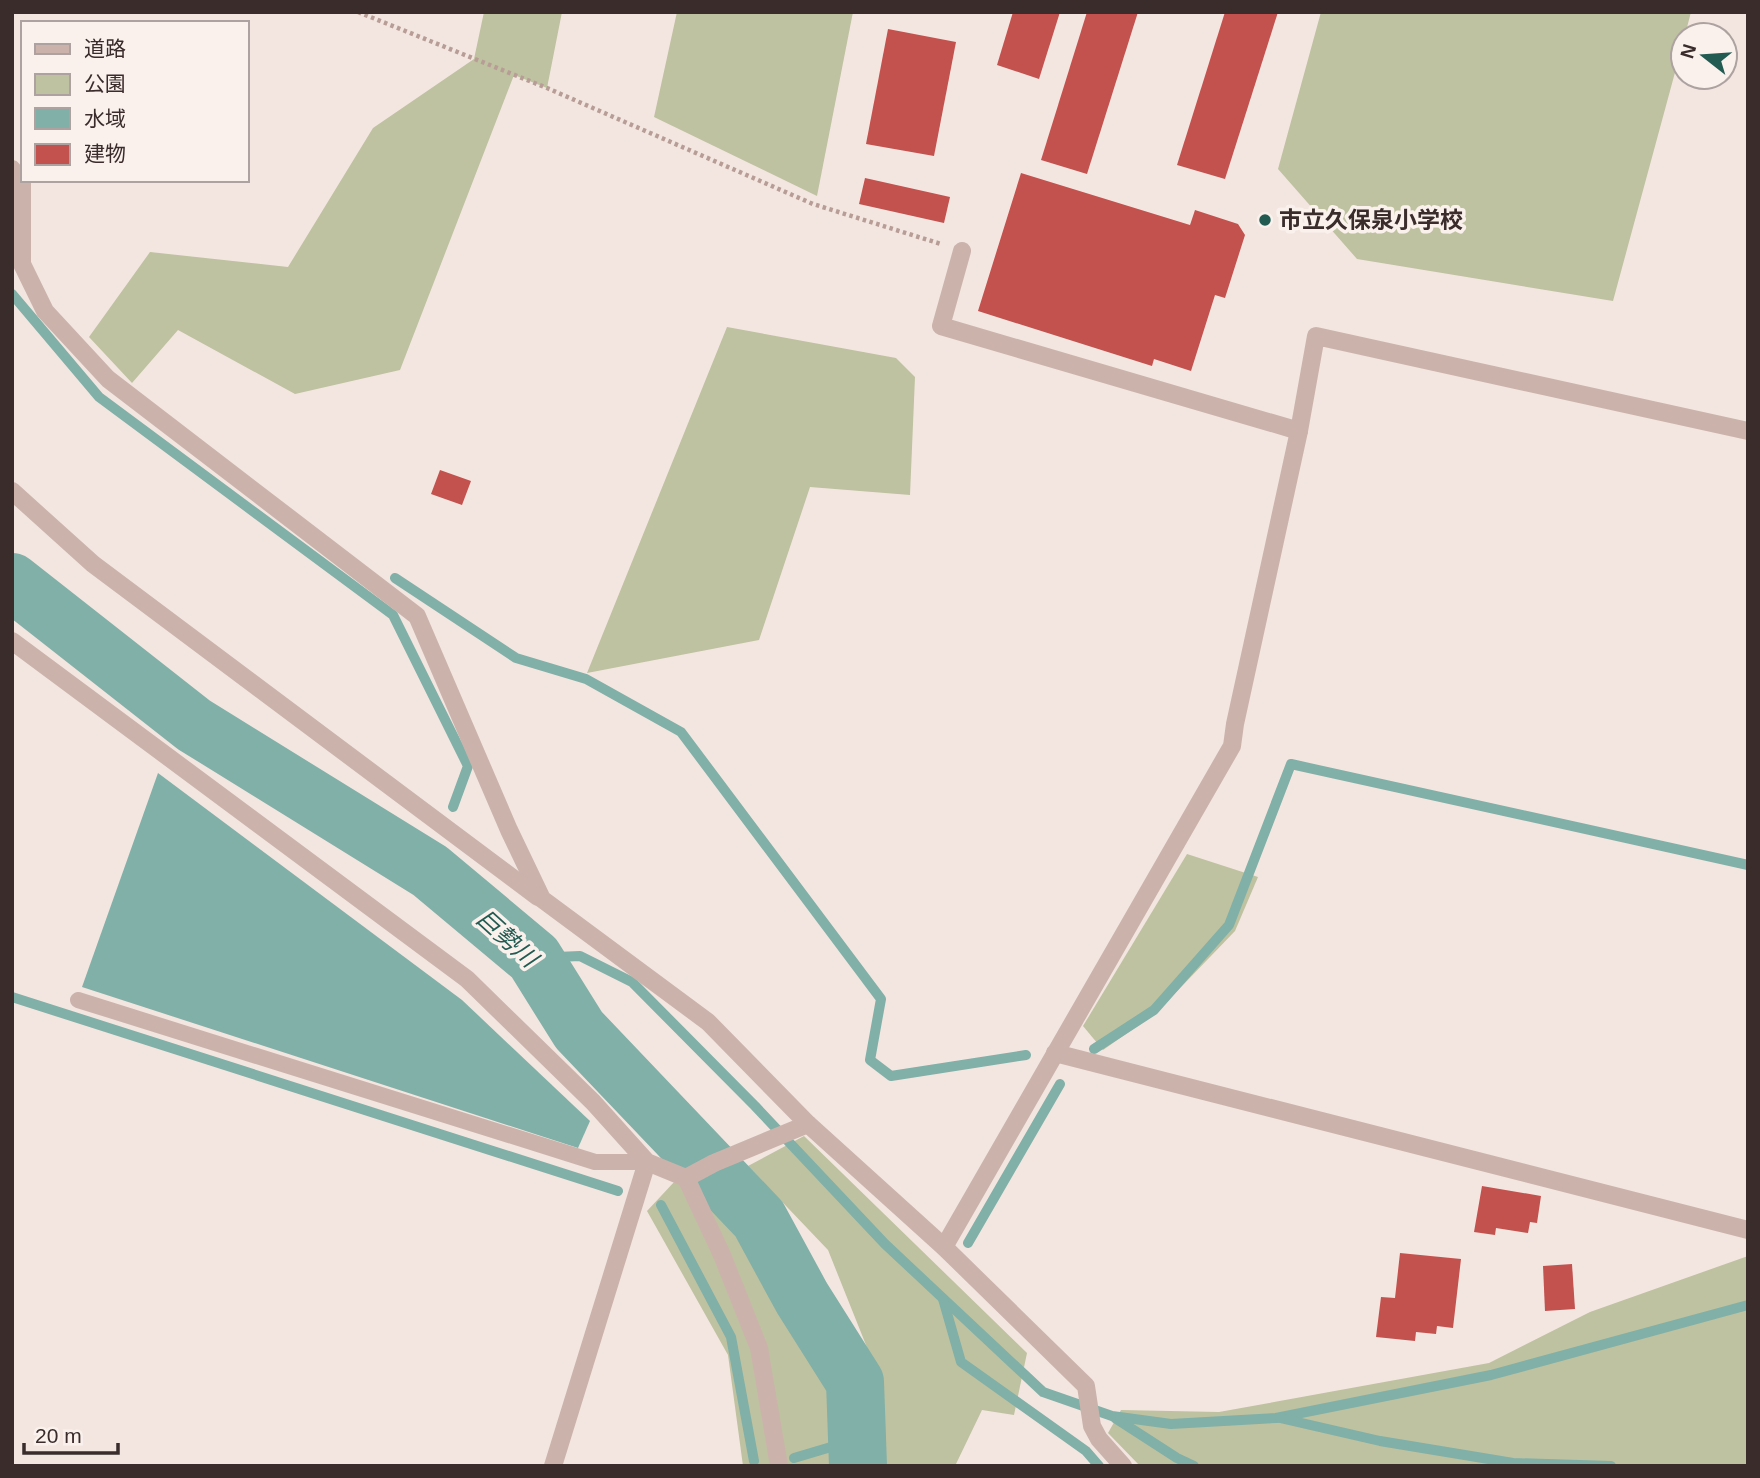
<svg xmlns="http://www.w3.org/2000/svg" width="1760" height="1478" font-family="Helvetica,'Noto Sans JP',sans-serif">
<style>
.green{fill:#bec2a0}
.water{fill:#80b0a7}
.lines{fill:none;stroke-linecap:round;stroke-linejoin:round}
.stream{stroke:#80b0a7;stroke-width:10}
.river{stroke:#80b0a7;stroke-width:58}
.building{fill:#c3514e}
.path{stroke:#b79d96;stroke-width:4.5;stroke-dasharray:3.5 3.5;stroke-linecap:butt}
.lane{stroke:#cbb3ac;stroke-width:16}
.street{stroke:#cbb3ac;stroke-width:18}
.poi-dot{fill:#215b52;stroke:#faf1ed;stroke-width:2.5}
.labels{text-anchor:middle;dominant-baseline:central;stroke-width:7;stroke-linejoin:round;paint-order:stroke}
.poi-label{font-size:23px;font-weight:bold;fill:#392c2b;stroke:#faf1ed;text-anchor:start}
.water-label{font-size:24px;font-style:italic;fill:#215b52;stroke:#faf1ed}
</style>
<rect width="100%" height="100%" fill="#f3e6e0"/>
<g class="green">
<path d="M484,12H562L547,88L514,75L400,370L295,394L178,330L132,383L89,337L150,252L288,267L373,128L474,59Z"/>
<path d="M677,12H853L817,196L654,117Z"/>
<path d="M1321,12H1691L1685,35H1683V43L1613,301L1357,259L1278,169Z"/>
<path d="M727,327L896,358L915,377L910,495L810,487L759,640L587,673Z"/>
<path d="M1187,854L1258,877L1235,931L1156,1013L1103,1050L1083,1026Z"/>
<path d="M804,1136L1027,1353L1014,1415L982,1410L955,1466H875L876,1370L828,1250L748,1166Z"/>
<path d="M675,1181L709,1184L748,1221L826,1374L841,1466H743L728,1355L647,1211Z"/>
<path d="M1748,1256V1466H1187L1180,1462L1177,1466H1140L1108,1433L1121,1410L1219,1412L1489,1363L1590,1312Z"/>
</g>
<path class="water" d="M158,773L462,1000L590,1121L578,1148L82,987Z"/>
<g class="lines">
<g class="stream">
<path d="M12,294L99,397L393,615L468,766L453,807"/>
<path d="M395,578L516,658L586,679L681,732L881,999L870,1060L891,1076L1026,1055"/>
<path d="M534,958L580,956L632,982L755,1106L885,1244L1043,1392L1112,1416L1171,1424L1276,1418L1491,1375L1748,1305"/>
<path d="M12,997L618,1191"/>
<path d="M1094,1049L1154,1010L1229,925L1291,764L1748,865"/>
<path d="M661,1205L731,1337L754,1461"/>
<path d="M968,1243L1060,1084"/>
<path d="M943,1299L961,1362L1086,1451L1099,1466"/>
<path d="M1115,1418L1177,1458L1194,1466"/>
<path d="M1280,1418L1380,1441L1513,1463L1611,1466"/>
<path d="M794,1458L831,1447L857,1456"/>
</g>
<path class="river" d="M12,582L194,725L430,871L534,958L579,1030L759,1219L802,1298L855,1382L858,1466"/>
</g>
<g class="building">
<path d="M1013,12H1060L1039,79L997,65Z"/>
<path d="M1087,12H1138L1087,174L1041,160Z"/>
<path d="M1225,12H1278L1225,179L1177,165Z"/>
<path d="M888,29L956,42L934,156L866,144Z"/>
<path d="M1021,173L1190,225L1195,210L1238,224L1245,235L1225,298L1215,295L1191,371L1154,359L1152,366L978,311Z"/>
<path d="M865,178L950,197L944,223L859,204Z"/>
<path d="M440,470L471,481L462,505L431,494Z"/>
<path d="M1482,1186L1541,1196L1537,1223L1530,1222L1528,1233L1496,1228L1495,1235L1474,1232Z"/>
<path d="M1400,1253L1461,1259L1453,1328L1437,1326L1436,1334L1416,1332L1415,1341L1376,1337L1381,1297L1395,1298Z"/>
<path d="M1572,1264L1575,1309L1545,1311L1543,1266Z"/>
</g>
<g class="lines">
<path class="path" d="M358,12L547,88L813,204L941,244"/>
<path class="lane" d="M78,1000L595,1162H647"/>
<g class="street">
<path d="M12,169L22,183V264L45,311L108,379L417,616L509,830L542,899L708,1022L808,1124L944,1247L1086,1386L1092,1426L1099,1439L1123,1466"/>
<path d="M962,251L941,326L1299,431"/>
<path d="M12,491L93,564L538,897"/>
<path d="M12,641L467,979L593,1102L647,1162L686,1178L722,1255L759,1348L779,1466"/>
<path d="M1055,1053L1748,1230"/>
<path d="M686,1178L714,1163L808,1124"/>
<path d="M944,1247L1232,746L1235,724L1299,431L1316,336L1748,431"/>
<path d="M553,1466L647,1162"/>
</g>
</g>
<circle class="poi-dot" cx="1265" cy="220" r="7"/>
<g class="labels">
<g class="poi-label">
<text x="1279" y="220">市立久保泉小学校</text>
</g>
<g class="water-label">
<text transform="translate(507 938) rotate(42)">巨勢川</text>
</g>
</g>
<rect width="1760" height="1478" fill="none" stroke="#392c2b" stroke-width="28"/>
<rect x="21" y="21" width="228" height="161" fill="#faf1ed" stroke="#ada29f" stroke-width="2"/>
<rect x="35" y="44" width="35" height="10" fill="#cbb3ac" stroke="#ada29f" stroke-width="2"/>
<text x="84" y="56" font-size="21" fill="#392c2b">道路</text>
<rect x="35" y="74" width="35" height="21" fill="#bec2a0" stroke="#ada29f" stroke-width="2"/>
<text x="84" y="91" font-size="21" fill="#392c2b">公園</text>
<rect x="35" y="108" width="35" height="21" fill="#80b0a7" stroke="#ada29f" stroke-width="2"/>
<text x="84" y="126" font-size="21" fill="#392c2b">水域</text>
<rect x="35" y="144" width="35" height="21" fill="#c3514e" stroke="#ada29f" stroke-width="2"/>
<text x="84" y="161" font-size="21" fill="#392c2b">建物</text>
<g transform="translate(1704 56) rotate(287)"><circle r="33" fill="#faf1ed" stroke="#ada29f" stroke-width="2"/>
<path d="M0-5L12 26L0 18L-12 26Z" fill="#215b52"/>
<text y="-10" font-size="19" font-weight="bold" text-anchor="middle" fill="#392c2b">N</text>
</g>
<path d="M24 1443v10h94v-10" fill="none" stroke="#392c2b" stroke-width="3.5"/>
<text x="35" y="1443" font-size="21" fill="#392c2b" stroke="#faf1ed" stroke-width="5" paint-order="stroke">20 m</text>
</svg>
